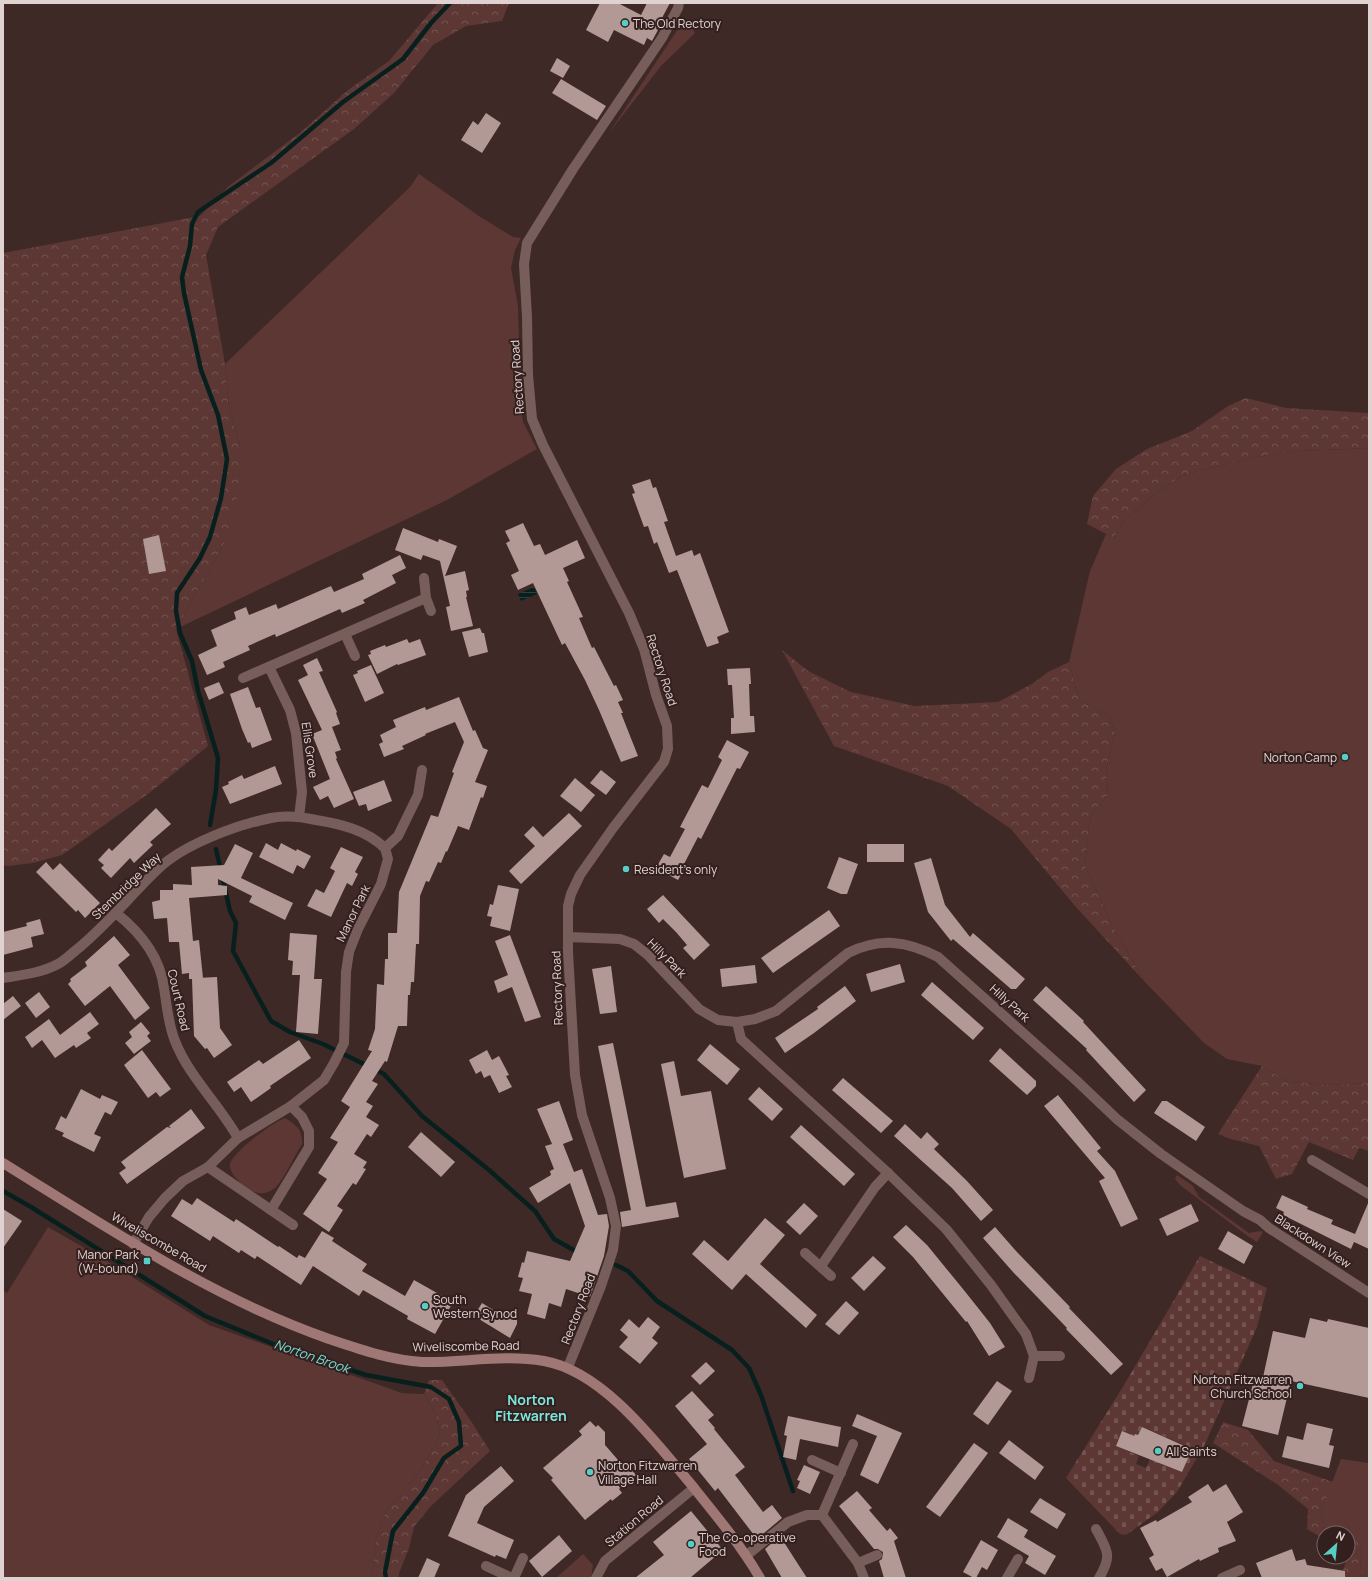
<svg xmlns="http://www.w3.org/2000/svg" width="1372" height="1581" font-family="Manrope,sans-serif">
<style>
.grass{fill:#5c3734}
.forest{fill:url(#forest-crowns)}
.cemetery{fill:url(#cemetery-stones);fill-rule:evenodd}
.water{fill:url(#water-rules)}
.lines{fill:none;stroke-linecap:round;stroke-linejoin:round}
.stream{stroke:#08201d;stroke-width:4.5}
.building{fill:#b39996}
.minor{stroke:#775e5b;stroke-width:10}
.secondary{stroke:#9f7774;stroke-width:10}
.poi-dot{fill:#56cec3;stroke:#331f1d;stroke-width:1.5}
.labels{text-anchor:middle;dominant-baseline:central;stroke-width:4;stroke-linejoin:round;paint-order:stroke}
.poi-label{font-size:12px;fill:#e0d2d0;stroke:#331f1d;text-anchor:start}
.street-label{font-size:12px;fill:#e0d2d0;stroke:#331f1d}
.water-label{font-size:13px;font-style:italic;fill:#73e3d8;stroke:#331f1d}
.quarter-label{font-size:14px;font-weight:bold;fill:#7be5db;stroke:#331f1d}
</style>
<defs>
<pattern id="forest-crowns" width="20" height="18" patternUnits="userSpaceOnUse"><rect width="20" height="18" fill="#5c3734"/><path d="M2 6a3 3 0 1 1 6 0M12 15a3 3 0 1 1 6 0" fill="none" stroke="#735350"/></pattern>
<pattern id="cemetery-stones" width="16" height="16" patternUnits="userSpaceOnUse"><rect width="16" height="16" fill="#5c3734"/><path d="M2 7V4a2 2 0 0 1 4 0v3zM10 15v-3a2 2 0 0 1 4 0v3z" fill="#735350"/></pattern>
<pattern id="water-rules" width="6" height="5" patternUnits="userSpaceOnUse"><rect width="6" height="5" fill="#08201d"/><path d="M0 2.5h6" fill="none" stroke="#2c403d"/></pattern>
</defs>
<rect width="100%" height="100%" fill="#3e2927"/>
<g class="grass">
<path d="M687,24L691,26L695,33L661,66L609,133L676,32L682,25Z"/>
<path d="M419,174L479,216L513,237L521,238L515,250L511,268L518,306L519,339L518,390L523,422L537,449L447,500L176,629L224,544L240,447L229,407L225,364L410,187Z"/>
<path d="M1369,448V1083L1331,1085L1288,1082L1262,1066L1227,1059L1204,1043L1144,981L1110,921L1085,865L1089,825L1092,814L1108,795L1106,770L1115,732L1109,716L1079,700L1069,662L1090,571L1106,534L1114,538L1123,522L1156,493L1183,475L1255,457L1299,451Z"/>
<path d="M285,1118C296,1124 303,1131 302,1144C296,1153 282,1183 275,1188C270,1192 264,1194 258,1193C249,1192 228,1175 230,1164C232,1153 274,1121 285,1118Z"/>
<path d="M1177,1175L1193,1186L1199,1197L1249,1233L1260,1231L1263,1232L1257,1242L1246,1235L1180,1185L1175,1179Z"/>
<path d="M48,1227L102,1258L209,1325L402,1393L424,1394L436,1414L440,1434L431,1452L419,1472L386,1511L376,1538L372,1578H3V1290L7,1293Z"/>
<path d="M1341,1459L1369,1463V1572H1360L1362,1544L1348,1538V1533H1336L1323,1527L1321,1511Z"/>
<path d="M583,1554L593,1565L591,1578H556Z"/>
</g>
<g class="forest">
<path d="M438,3H509L502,21L466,26L433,45L394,93L354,129L218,227L206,255L225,364L229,407L240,447V480L236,502L224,544L176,629L208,746L148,794L62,855L33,863L8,866L3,865V253L200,216L229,186L301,132L348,90L389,61Z"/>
<path d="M1246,398L1286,408L1369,413V448L1299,451L1255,457L1183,475L1156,493L1123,522L1114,538L1087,524L1093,496L1116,469L1147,449L1192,431L1228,406Z"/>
<path d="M782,650L808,671L851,692L915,706L998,702L1032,684L1048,672L1069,662L1079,700L1109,716L1115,732L1106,770L1108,795L1092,814L1089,825L1085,865L1110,921L1144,981L1075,906L1011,829L948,786L834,746Z"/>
<path d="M1262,1066L1288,1082L1331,1085L1369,1083V1151L1359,1148L1353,1160L1309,1142L1292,1174L1276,1179L1259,1146L1231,1139L1218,1134Z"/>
<path d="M429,1380H442L471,1421L490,1451L430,1507L414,1527L409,1548L399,1573V1578H372L376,1538L386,1511L419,1472L431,1452L440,1434L436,1414L424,1394Z"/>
<path d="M1223,1422L1248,1430L1274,1461L1333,1482L1321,1511L1323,1527L1336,1533H1324V1539L1307,1529L1308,1509L1278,1485L1213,1443Z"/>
<path d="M1348,1538L1362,1544L1360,1571L1369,1572V1578H1341L1347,1557H1348Z"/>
</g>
<path class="cemetery" d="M1200,1256L1267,1288L1257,1327L1205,1444L1177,1492L1158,1512L1126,1535L1120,1534L1066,1478L1124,1385ZM1142,1427L1189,1447L1186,1455L1188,1456L1182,1472L1150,1459L1146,1468L1136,1464L1139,1456L1116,1446L1134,1436L1135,1434L1138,1435Z"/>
<path class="water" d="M534,587L537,594L521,601L518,594Z"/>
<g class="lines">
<g class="stream">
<path d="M210,825L216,790L218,758L198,691L192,661L180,633L176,611L177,593L200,558L210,537L221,498L227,459L218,415L201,370L184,293L182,277L190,246L192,224L198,212L271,163L343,102L403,59L431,23L450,3"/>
<path d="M216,849L230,911L236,923L233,951L271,1021L290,1032L323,1044L384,1074L422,1116L489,1170L535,1211L554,1239L579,1253"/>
<path d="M3,1191L31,1207L205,1316L273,1344L366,1375L431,1387L449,1399L459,1422L461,1446L444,1458L423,1493L393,1531L385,1572L386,1578"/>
<path d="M616,1265L628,1271L657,1301L732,1350L749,1368L761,1395L793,1491"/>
</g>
</g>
<g class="building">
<path d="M600,3H618L641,15L647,3H670L656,29L658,30L652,41L647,38L644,45L614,30L608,42L586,30Z"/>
<path d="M557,58L570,66L563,78L550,71Z"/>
<path d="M561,79L606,106L597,120L552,93Z"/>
<path d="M486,113L501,123L482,153L461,140L473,121L478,125Z"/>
<path d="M650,479L653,488L656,487L668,521L664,522L676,556L692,550L694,556L700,553L729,632L717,637L719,643L707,647L677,570L669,573L657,542L654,544L648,526L644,527L632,494L635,493L632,485Z"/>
<path d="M523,523L534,546L540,544L545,555L577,540L585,558L563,568L569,581L567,582L583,617L579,618L592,648L594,647L614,686L616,685L623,700L618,702L623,713H621L638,756L621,762L599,710L585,680L565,643L562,645L533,583L518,590L511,575L519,571L506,543L510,541L505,531Z"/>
<path d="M403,528L438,542L439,539L457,546L445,576L465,571L469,590L466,591L467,597H466L473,626L451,631L446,607L450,606L440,561L423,555L421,560L395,550Z"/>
<path d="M159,535L166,571L149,574L143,539Z"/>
<path d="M400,555L406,568L392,575L396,583L363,600L365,603L342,613L340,609L276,637L275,634L248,646L250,650L223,662L225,667L207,675L198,655L217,646L211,630L236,619L234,612L246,607L249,615L276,604L278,609L331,586L334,592L364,579L362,574Z"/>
<path d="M480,628L482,633H484L488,652L469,657L462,632Z"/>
<path d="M407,639L409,643L420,639L426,655L398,665L397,664L377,674L368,655L371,654L370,651L385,645L386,647Z"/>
<path d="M317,658L323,671L319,672L337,712L336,713L340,724L332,727L341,750L335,752L337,758L336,759L354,799L334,808L328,796L320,800L313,787L330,779L312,734L322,730L298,680L308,675L303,665Z"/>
<path d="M371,665L384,693L365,702L353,675L358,673L357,671Z"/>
<path d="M750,668L751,684H749L750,716H754L755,732L731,734V718H734L732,685H728L727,669Z"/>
<path d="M219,682L224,693L209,700L204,688Z"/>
<path d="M248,687L256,708L260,707L272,740L252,748L250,742L248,743L242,729L230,694Z"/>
<path d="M459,697L473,731L475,730L483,748L488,750L475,782L487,786L483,798L481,797L469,830L458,826L447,852L446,851L441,863L438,862L429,882L426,881L420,896L419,944H416L414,982H411L410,995H408L407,1026H398L387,1062L385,1061L372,1081L378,1084L366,1102L373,1106L366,1117L379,1125L371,1137L367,1134L354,1154L367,1162L363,1168L366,1169L356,1185L353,1183L337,1206L343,1210L329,1232L303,1214L327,1179L318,1173L338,1142L330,1138L350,1107L341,1101L372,1051L368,1050L375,1029L377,984L384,985L385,959H388V933H397L399,892L431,815L438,817L454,773L452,772L464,742L455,722L425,734L426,735L402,746L404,749L384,757L379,744L383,742L380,735L396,727L393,720L425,707L426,710Z"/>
<path d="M727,740L749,752L740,769L737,768L701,839L698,837L683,866L685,867L678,880L656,868L664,854L670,857L685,829L680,827L702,785L708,788L722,760L718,757Z"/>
<path d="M275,766L282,784L230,804L222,787L229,784L228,782L242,775L244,779Z"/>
<path d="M601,770L616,782L606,795L590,783Z"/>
<path d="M575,778L595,795L581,812L560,796Z"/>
<path d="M384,780L392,801L368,811L366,804L359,806L353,792Z"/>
<path d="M156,808L171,824L150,842L153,845L134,863L130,858L111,878L101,868L104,865L98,860L109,848L112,851Z"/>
<path d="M569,813L582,826L521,884L509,871L535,846L524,835L533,826L543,837Z"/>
<path d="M266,843L278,850L281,843L296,851L297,849L311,856L304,869L297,865L293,874L259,857Z"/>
<path d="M235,844L253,853L241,878L293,903L285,920L249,902L252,896L218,879V885L227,886V895L189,898L193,941L199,940L203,978H197L217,977L220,1028L232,1045L214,1058L207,1048L205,1049L194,1036L192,979H189V973L182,974L179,942H169L167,918L154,919L152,902L160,900V890H173V884L192,885L191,867L224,865Z"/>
<rect x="867" y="844" width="37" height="18"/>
<path d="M341,847L363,857L355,872L358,874L352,886L347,883L331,917L307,906L316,889L324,893L335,871L330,868Z"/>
<path d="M839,857L858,864L847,894H841L827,888Z"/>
<path d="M931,858L945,905L970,937L973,933L1025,979L1016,989H1011L953,939L951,941L928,912L914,863Z"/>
<path d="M46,862L53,870L60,863L100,903L85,918L78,910L76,912L36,872Z"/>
<path d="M498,885L519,889L510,931L490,926L492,917L487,916L490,904L493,905Z"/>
<path d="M663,895L710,945L694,960L683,948L687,945L676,932L663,919L659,923L647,909Z"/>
<path d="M829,910L840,926L773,973L761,958Z"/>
<path d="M40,919L44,934L31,937L33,947L3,955V932L27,926L26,923Z"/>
<path d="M290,933L317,935L314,979H322L318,1034L296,1032L300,975H292L293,961L288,960Z"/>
<path d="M510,935L541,1017L525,1022L512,987L498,993L494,981L508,975L495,941Z"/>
<path d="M114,936L130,955L118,965L150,1008L135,1020L110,986L85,1006L68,984L71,981L70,979L87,966L85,962Z"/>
<path d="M900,964L905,982L871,992L866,974Z"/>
<path d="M755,965L757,983L722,987L720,969Z"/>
<path d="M611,966L617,1012L600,1014L592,969Z"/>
<path d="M932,982L984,1028L973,1040L921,995Z"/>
<path d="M845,986L856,1001L814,1033L785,1053L775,1038L818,1009L817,1007Z"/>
<path d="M1046,986L1084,1021L1083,1022L1146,1090L1134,1102L1086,1050L1087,1049L1033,1000Z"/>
<path d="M39,992L50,1007L36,1018L25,1003Z"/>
<path d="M13,996L21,1006L3,1020V1004Z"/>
<path d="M90,1012L99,1024L87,1033L91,1038L76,1048L74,1045L55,1058L42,1040L32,1048L25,1037L49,1019L60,1035Z"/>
<path d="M141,1022L150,1033L147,1036L151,1041L134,1054L125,1043L132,1037L129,1032Z"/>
<path d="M299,1040L311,1058L270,1086L271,1088L251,1102L241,1087L234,1092L227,1082L259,1060L263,1064Z"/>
<path d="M613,1043L646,1207L676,1202L679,1217L622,1227L620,1212L631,1210L598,1046Z"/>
<path d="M710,1044L740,1069L727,1085L697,1060Z"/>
<path d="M1000,1048L1036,1081V1086L1027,1095L989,1061Z"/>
<path d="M142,1050L171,1089L160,1097L156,1092L148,1098L124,1065Z"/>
<path d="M487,1050L492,1060L499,1056L509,1075L506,1076L512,1087L499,1093L490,1075L484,1078L481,1071L476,1074L469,1060Z"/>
<path d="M674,1061L681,1096L711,1091L726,1169L684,1178L661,1064Z"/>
<path d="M843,1078L893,1121L881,1133L832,1090Z"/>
<path d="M759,1087L783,1109L772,1121L748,1099Z"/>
<path d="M81,1089L100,1099L102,1095L118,1102L111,1115L105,1112L94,1134L101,1137L94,1152L62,1136L64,1133L55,1129L61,1116L66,1119Z"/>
<path d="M1058,1095L1101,1148L1097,1151L1115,1171L1138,1219L1121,1227L1099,1181L1105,1178L1044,1106Z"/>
<path d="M559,1101L573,1140L563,1144L574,1172L582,1169L598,1215L607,1214L609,1226L604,1256L590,1297L566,1289L561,1307L549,1303L545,1319L527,1314L532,1294L519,1291L523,1278L518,1277L522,1262L524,1263L527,1251L570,1261L585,1226L570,1183L538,1203L529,1188L551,1175L550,1171L554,1169L545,1146L552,1144L537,1109Z"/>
<path d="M1162,1101H1167L1205,1127L1196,1141L1154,1113Z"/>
<path d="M191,1109L205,1128L127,1184L119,1173L126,1168L121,1162L167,1127L171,1128L169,1126Z"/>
<path d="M905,1124L921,1139L927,1132L939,1144L934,1149L967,1181L993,1210L981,1221L952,1188L894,1136Z"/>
<path d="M801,1125L855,1174L844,1186L790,1137Z"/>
<path d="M421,1132L455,1162L441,1177L408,1147Z"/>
<path d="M1282,1195L1308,1207L1307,1209L1333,1220L1331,1224L1355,1234L1369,1201V1249L1354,1242L1351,1249L1283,1215L1284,1212L1276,1208Z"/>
<path d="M197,1198L234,1222L236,1219L278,1247L279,1246L297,1258L299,1255L305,1258L322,1231L334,1238L332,1241L367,1264L362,1271L405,1296L414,1280L453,1302L435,1334L407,1319L408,1316L363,1290L359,1296L313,1266L301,1285L257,1256L255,1259L241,1250L239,1253L213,1236L210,1241L171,1216L182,1199L192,1205Z"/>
<path d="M804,1203L818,1216L800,1235L786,1222Z"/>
<path d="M1191,1204L1199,1221L1167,1236L1159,1219Z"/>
<path d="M3,1209L22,1221L3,1248Z"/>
<path d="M765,1218L785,1235L760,1264L817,1315L806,1328L746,1274L732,1290L692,1254L704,1240L728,1261Z"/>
<path d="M906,1225L927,1245L963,1289L990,1323L1005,1347L989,1356L967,1321L966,1322L913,1257L893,1237Z"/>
<path d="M995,1227L1016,1251L1070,1307L1069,1308L1123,1364L1111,1375L1066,1329L1067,1328L1013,1272L983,1238Z"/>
<path d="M1228,1231L1253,1246L1244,1264L1218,1249Z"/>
<path d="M873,1256L886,1268L864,1291L851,1278Z"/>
<path d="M846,1301L859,1313L839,1335L825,1324Z"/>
<path d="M482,1303L503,1316L506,1311L517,1319V1324L510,1338L474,1316Z"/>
<path d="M648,1317L660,1327L652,1338L658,1343L640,1364L619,1347L628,1337L620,1330L629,1319L639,1328Z"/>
<path d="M1310,1318L1327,1322L1328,1319L1369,1328V1398L1291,1381L1278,1435L1242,1426L1254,1380L1262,1382L1273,1331L1305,1338Z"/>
<path d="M706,1362L715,1371L700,1385L691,1376Z"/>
<path d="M997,1381L1012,1391L988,1425L973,1414Z"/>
<path d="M692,1391L714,1415L708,1420L715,1428L714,1429L745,1467L735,1475L763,1512L772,1505L782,1518L757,1539L718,1488L715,1491L689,1459L707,1444L675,1406Z"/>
<path d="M857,1414L902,1433L878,1484L860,1475L877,1436L852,1426Z"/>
<path d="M788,1416L841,1427L838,1447L800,1439L796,1460L783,1457L787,1436L784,1435Z"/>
<path d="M590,1421L596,1427L598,1425L605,1432V1445L625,1468L628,1466L636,1475L619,1489L622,1493L612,1501L611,1499L585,1520L551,1480L553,1478L543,1468L582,1435L579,1431Z"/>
<path d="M1307,1423L1333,1429L1329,1445L1334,1446L1329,1468L1282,1457L1287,1436L1303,1440Z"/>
<path d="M1142,1427L1189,1448L1186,1455L1189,1456L1182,1472L1116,1446L1122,1431L1134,1436L1135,1434L1138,1435Z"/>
<path d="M1009,1440L1044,1467L1035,1480L999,1453Z"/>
<path d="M974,1443L988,1453L940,1517L926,1507Z"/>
<path d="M804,1465L820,1472L810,1494L797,1488L800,1481L797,1480Z"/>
<path d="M501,1466L514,1481L484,1507L477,1523L514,1540L506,1559L496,1555L495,1557L448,1536L466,1495Z"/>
<path d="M1208,1484L1213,1492L1226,1484L1243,1512L1227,1522L1236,1541L1218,1548L1219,1552L1200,1561L1199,1559L1167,1577L1162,1568L1156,1571L1149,1558L1154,1555L1140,1528L1156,1520L1157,1522L1192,1502L1188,1497Z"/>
<path d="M857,1491L872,1508L869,1510L887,1531L890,1528L898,1538L894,1541L906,1578H884L879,1561L882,1559L883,1552L878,1549H874L839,1506Z"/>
<path d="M1040,1498L1066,1514L1057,1529L1030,1512Z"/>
<path d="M691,1511L723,1550L690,1578H635L664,1555L653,1542Z"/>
<path d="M1008,1518L1028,1530L1024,1537L1056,1556L1045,1575L1025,1563L1029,1556L997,1537Z"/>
<path d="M559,1535L572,1551L542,1577L529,1561Z"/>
<path d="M780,1536L796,1561L807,1578H782L765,1549Z"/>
<path d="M981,1540L998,1550L987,1570L982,1567L976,1578H974L963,1572Z"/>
<path d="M1292,1549L1296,1561L1305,1559L1307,1565L1345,1571V1578H1262L1256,1563Z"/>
<path d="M427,1558L440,1564L434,1578H418Z"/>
</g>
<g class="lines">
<g class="minor">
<path d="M424,578L426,598L431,611"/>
<path d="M345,634L355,656"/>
<path d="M269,667L290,710L296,733L302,792L299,817"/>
<path d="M243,678L426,598"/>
<path d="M116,913C140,932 160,957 164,988C167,1006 168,1024 175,1041C189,1077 219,1104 238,1138"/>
<path d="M568,937L620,939L634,944L648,955L699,1009L718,1020L737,1022L755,1019L776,1011L848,953C880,937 907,941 938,957L1078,1082L1118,1120L1161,1154L1243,1211L1260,1220L1269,1228L1369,1293"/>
<path d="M3,978C22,975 41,973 58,964C64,961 70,955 75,951C105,927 129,897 157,870C182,845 236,825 271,818C286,815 302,817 316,820C341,824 366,830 385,848"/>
<path d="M737,1022L741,1039L888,1173L946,1229L991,1285L1026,1334L1034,1356"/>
<path d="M1312,1160L1369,1194"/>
<path d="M208,1167L293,1225"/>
<path d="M271,1210L309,1147V1131L302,1117L291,1106"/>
<path d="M133,1244L149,1217L165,1198L183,1181L208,1167L238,1138L291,1106L324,1080L334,1063L344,1043L346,972L349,952L358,929L381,884L388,859L385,848L398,836L418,795L422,770"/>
<path d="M805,1253L831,1276"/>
<path d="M821,1266L875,1187L888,1173"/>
<path d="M568,1367L601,1286L613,1250L616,1226L610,1198L582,1115L575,1075L568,952V906L571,894L580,875L613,828L664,762L668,749L667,726L656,695L644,649L629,613L543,445L532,419L528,375L527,317L524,264L527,243L573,169L662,38L678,8L679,3"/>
<path d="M1029,1378L1034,1356H1060"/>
<path d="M812,1460L841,1473"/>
<path d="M822,1515L858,1563L864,1578"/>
<path d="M1096,1529C1107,1550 1113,1555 1099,1578"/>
<path d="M747,1555L788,1522L807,1515H822L853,1444"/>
<path d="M858,1563L877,1555"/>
<path d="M486,1566L512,1578"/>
<path d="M514,1578L523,1558"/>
<path d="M596,1578L605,1561L694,1488"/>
<path d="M1007,1578L1018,1559"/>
<path d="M1222,1578L1240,1570"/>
</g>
<path class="secondary" d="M3,1163C108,1228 212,1298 329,1339C359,1349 390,1360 422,1362C462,1363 503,1354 544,1361C602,1371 654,1440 690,1483C715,1514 740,1544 760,1578"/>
</g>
<g class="poi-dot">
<circle cx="625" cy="23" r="4"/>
<circle cx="1345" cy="757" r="4"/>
<circle cx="626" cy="869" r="4"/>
<rect x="143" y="1257" width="8" height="8" rx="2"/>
<circle cx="425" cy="1306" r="4"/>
<circle cx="1300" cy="1386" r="4"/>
<circle cx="1158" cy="1451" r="4"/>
<circle cx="590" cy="1472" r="4"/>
<circle cx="691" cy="1544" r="4"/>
</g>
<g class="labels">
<g class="poi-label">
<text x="633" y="23">The Old Rectory</text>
<text x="1337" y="757" text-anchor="end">Norton Camp</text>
<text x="634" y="869">Resident's only</text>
<text x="139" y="1254" text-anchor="end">Manor Park<tspan x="139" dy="14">(W-bound)</tspan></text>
<text x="433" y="1299">South<tspan x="433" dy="14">Western Synod</tspan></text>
<text x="1292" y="1379" text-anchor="end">Norton Fitzwarren<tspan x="1292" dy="14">Church School</tspan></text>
<text x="1166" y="1451">All Saints</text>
<text x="598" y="1465">Norton Fitzwarren<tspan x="598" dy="14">Village Hall</tspan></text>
<text x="699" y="1537">The Co-operative<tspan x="699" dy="14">Food</tspan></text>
</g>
<g class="street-label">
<text transform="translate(517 377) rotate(-94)">Rectory Road</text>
<text transform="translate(662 670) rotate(72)">Rectory Road</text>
<text transform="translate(310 750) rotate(82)">Ellis Grove</text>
<text transform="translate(126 886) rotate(-44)">Stembridge Way</text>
<text transform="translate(353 913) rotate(-64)">Manor Park</text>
<text transform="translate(667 958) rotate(45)">Hilly Park</text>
<text transform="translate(557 988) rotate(-92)">Rectory Road</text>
<text transform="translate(179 1000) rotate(77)">Court Road</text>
<text transform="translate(1010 1003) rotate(42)">Hilly Park</text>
<text transform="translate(1313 1241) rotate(33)">Blackdown View</text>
<text transform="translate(159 1242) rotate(30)">Wiveliscombe Road</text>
<text transform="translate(578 1309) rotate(-69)">Rectory Road</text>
<text transform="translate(466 1346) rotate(-1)">Wiveliscombe Road</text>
<text transform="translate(634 1521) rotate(-40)">Station Road</text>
</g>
<g class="water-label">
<text transform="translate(312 1356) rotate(19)">Norton Brook</text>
</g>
<g class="quarter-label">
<text x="531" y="1399">Norton<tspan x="531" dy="16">Fitzwarren</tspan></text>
</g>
</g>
<rect width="1372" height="1581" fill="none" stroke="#e0d2d0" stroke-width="8"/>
<g transform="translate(1336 1545) rotate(27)"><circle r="19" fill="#331f1d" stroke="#786765"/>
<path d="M0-3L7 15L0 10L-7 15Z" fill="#56cec3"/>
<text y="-6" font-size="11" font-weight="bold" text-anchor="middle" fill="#e0d2d0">N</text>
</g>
</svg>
